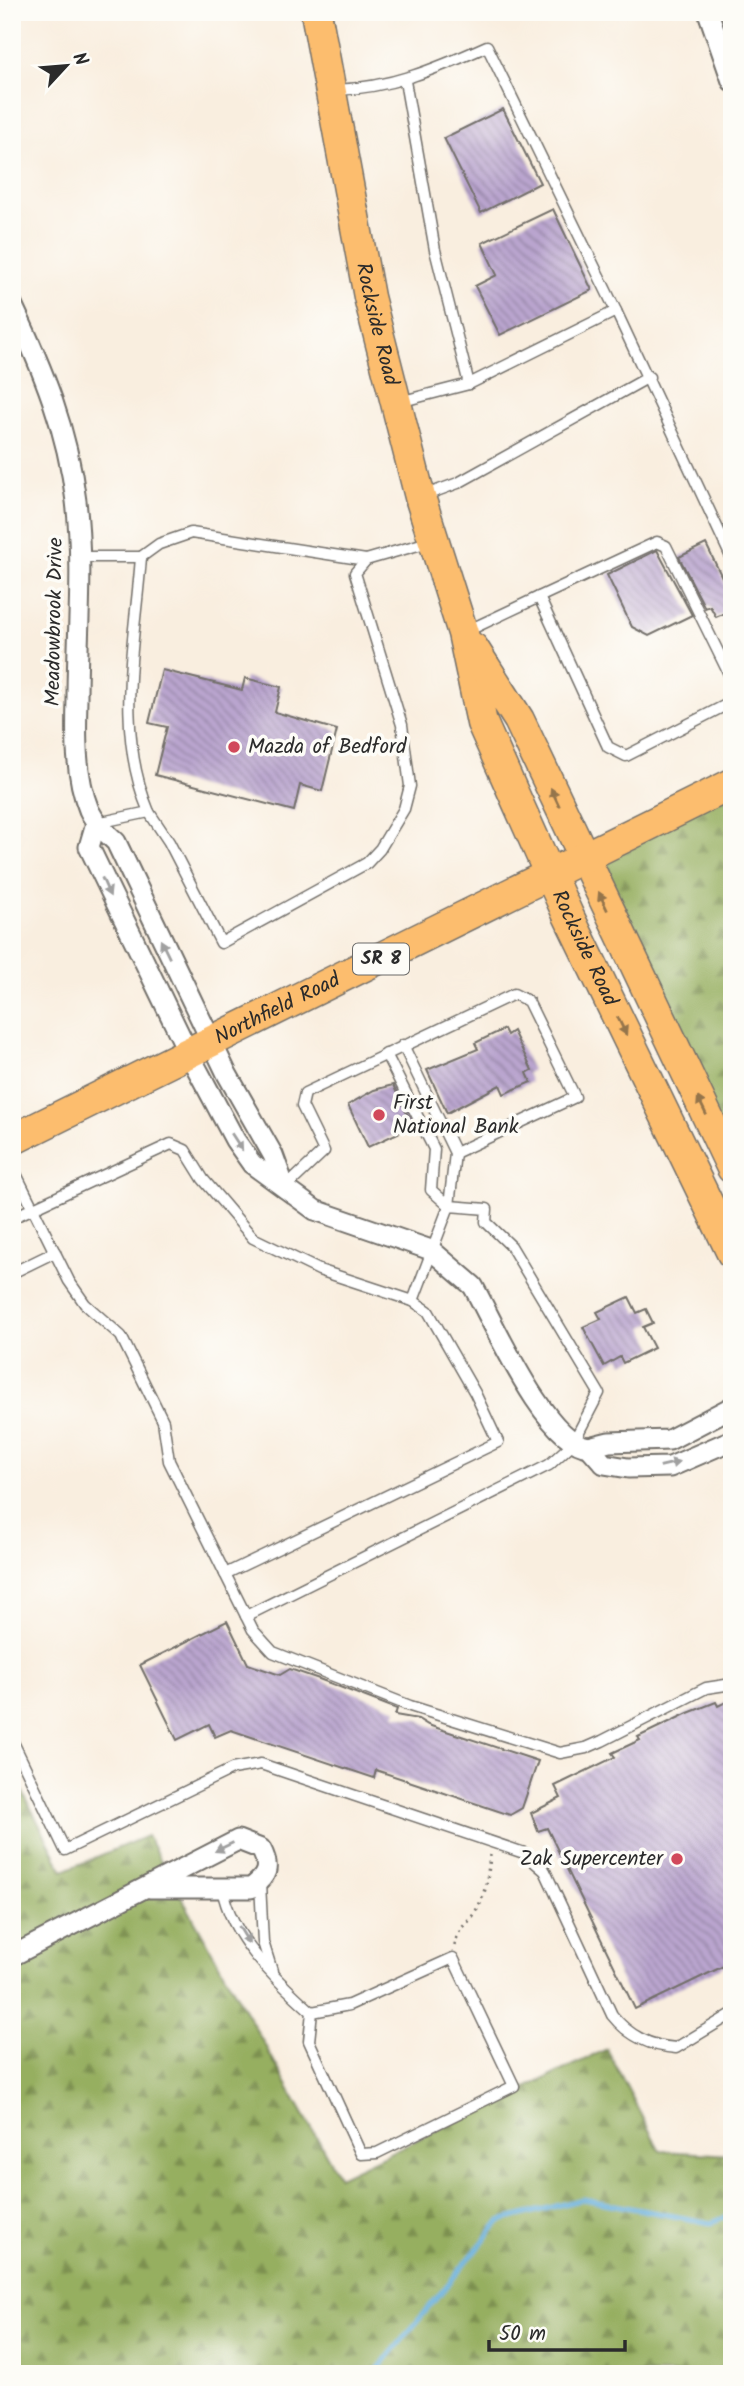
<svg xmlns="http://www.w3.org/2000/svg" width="744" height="2386" font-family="Kalam,sans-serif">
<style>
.forest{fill:url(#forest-firs);stroke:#606d46;stroke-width:2}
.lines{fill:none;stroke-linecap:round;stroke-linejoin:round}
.stream{stroke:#63addb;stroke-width:5}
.building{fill:url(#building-back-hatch)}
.lane-casing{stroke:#736f6a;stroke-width:13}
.street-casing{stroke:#736f6a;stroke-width:23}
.primary-casing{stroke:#736f6a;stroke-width:33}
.path{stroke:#736f6a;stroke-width:3.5;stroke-dasharray:2 5;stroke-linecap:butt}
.lane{stroke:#fff;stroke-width:10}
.street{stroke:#fff;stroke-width:19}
.primary{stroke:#fcbd6e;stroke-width:30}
.oneway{fill:#94744c}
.oneway2{fill:#a0a0a0}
.poi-dot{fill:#d1495b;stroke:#fdfcf7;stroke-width:2.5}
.labels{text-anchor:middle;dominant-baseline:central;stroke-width:7;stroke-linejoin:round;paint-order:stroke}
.shield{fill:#fdfcf7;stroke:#6a6a68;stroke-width:2}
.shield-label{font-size:19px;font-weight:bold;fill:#2b2b2b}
.street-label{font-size:21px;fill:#2b2b2b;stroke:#fdfcf7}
.poi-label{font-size:21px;fill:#2b2b2b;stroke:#fdfcf7;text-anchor:start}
</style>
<defs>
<pattern id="forest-firs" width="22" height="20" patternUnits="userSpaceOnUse" patternTransform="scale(1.75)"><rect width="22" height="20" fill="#96af60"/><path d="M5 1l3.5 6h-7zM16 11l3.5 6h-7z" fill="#7b8f4f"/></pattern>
<pattern id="building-back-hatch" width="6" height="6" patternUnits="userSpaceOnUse" patternTransform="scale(1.75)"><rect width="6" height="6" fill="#baa5cf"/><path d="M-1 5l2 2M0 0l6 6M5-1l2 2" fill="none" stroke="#9787a8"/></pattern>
</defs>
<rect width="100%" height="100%" fill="#fdfcf7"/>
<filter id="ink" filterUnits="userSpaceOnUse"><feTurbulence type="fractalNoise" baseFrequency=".0143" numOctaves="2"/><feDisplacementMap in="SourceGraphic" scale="14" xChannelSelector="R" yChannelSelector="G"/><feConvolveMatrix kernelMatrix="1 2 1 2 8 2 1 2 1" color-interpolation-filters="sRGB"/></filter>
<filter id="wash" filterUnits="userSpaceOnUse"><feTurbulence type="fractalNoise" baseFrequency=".00686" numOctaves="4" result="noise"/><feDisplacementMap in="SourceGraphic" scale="28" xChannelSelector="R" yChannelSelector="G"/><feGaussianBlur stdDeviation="1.57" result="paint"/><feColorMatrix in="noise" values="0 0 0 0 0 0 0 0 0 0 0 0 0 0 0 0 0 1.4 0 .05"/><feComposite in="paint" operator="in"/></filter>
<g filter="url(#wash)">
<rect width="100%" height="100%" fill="#f9eedf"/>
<g class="forest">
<path d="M732,784V1168L584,859Z"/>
<path d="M12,1771L63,1871L147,1836L339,2177L607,2049L660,2151L732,2155V2374H12Z"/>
</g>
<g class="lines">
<path class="stream" d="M374,2374L500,2221L583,2199L711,2223L732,2215"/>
</g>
<g id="blocks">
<g class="building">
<path d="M503,109L540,183L481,213L444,138Z"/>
<path d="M553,209L592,290L500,335L475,286L497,275L482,243Z"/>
<path d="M706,544L732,598V610L716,617L710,606L705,608L679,557Z"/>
<path d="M657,550L692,615L649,636L632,627L607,575Z"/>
<path d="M162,670L242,690L245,678L281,687L275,712L337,730L322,791L300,785L294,811L155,775L167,727L149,723Z"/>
<path d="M504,1029L507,1035L513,1031L532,1070L527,1073L531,1082L504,1094L500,1085L447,1113L427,1070L478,1049L475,1043Z"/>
<path d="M393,1085L413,1126L368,1147L348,1105L374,1090Z"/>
<path d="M629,1297L637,1313L646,1309L653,1323L643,1327L654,1348L623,1363L620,1357L604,1366L583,1327L601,1319L597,1312Z"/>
<path d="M227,1621L248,1664L280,1675L290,1669L319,1679L397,1709L395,1715L418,1719L428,1725L538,1761L522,1808L510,1815L376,1770L374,1778L231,1730L215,1737L209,1724L177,1740L140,1665Z"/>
<path d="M732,1699V1962L635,2009L547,1828L538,1831L531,1813L561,1798L555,1786L615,1757L612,1753L640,1740L638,1737L688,1713L716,1702L718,1706Z"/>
</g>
</g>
</g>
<g filter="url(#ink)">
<use href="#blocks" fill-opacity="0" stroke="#736f6a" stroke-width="2"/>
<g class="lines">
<defs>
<g id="lane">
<path d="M405,81L435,250L469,384"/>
<path d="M334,90C391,88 436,69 487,46L616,311L469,384L399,402"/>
<path d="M616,311L732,559"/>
<path d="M732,468V471"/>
<path d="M423,496L458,483L649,377"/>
<path d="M82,557H141C135,641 114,730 149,812L97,823"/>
<path d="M141,557L159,544L191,533L366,560"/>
<path d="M539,597L657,542L666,546L732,680"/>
<path d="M467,631L539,597L608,747L626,756L732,702"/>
<path d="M149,812L169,842L221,943L367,863L380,849L404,809L410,786L402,725L355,573L366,560L432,541"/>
<path d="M386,1054L434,1149L431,1190L449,1206L455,1153L403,1045"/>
<path d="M12,1166L69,1281L85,1304L121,1336L163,1421L169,1461L253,1630L273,1652L410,1706L560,1753L586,1748L602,1741L706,1688L732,1684"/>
<path d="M285,1188L324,1151L302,1106L305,1093L514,994L528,1001L575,1097L455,1153"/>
<path d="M12,1218L171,1144L185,1150L203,1179L253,1238L319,1270L413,1301L428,1311L475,1393L498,1442L225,1574"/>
<path d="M12,1273L55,1252"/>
<path d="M246,1616L549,1465L573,1443L599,1393L511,1246L486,1222L487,1209L449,1206L413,1301"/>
<path d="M12,1740L65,1850L232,1769L261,1764L524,1853L545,1871L612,2015C629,2036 649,2046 676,2048L732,2014"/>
<path d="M260,1883L263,1942L272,1971"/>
<path d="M222,1888C231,1938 276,1980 312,2012L349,2005L453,1958L514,2086L377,2153L361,2154L309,2041L312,2012"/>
</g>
<g id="street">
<path d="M708,12L732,81"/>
<path d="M12,304C43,370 67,428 76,501C84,567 77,632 77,699C76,734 75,776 89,810C95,823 105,832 116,842L227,1074L273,1155L285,1188"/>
<path d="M96,823L89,847L189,1054L235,1140L252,1164L315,1210L431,1250L473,1286C494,1323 546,1444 589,1447"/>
<path d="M732,1407L669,1440L609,1442L589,1447L604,1464L628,1468L670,1467L732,1440"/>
<path d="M12,1956L238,1840L261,1849C271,1868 267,1876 251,1888H150"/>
</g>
<g id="primary">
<path id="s1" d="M316,12L369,297L420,497L463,633L482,723L568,915L732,1253"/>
<path d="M473,648L519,720L732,1168"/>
<path id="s2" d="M12,1140L732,784"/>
</g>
</defs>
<use href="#lane" class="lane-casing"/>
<use href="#street" class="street-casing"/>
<use href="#primary" class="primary-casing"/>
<path class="path" d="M455,1946C458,1926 464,1929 474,1914C486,1897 488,1875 490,1855"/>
<use href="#lane" class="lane"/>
<use href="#street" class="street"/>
<use href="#primary" class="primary"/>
</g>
<defs><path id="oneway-solid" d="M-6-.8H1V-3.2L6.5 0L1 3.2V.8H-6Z" transform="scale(1.75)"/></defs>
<g class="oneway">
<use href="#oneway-solid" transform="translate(555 797) rotate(-115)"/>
<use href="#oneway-solid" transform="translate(603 901) rotate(-115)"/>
<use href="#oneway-solid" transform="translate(622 1026) rotate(64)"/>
<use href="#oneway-solid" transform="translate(702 1106) rotate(-116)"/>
</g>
<g class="oneway2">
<use href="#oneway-solid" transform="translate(106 887) rotate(66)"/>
<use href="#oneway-solid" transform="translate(165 949) rotate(-116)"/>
<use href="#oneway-solid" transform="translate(237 1142) rotate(57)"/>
<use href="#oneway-solid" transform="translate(670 1464) rotate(-13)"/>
<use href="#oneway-solid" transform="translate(224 1847) rotate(154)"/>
<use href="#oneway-solid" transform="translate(244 1935) rotate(59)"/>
</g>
</g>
<g class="poi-dot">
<circle cx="234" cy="747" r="7"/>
<circle cx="379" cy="1115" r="7"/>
<circle cx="677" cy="1859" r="7"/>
</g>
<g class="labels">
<rect class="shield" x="353" y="943.5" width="56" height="31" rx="5"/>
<g class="shield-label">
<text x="381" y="959">SR 8</text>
</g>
<g class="street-label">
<text stroke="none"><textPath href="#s1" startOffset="318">Rockside Road</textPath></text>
<text transform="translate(55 622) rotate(-89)">Meadowbrook Drive</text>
<text stroke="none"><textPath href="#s1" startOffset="978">Rockside Road</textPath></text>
<text stroke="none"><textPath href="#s2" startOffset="296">Northfield Road</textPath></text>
</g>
<g class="poi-label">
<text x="248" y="747">Mazda of Bedford</text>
<text x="393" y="1103">First<tspan x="393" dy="24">National Bank</tspan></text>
<text x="663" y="1859" text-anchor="end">Zak Supercenter</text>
</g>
</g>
<rect width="744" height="2386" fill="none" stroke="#fdfcf7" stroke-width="42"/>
<g transform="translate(66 66) rotate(64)" stroke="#fdfcf7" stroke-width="5" paint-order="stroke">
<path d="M0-5L12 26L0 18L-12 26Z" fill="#2b2b2b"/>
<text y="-10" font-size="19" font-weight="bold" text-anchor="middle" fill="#2b2b2b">N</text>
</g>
<path d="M489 2340v10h136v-10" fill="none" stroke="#2b2b2b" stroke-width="3.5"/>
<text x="499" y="2340" font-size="21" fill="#2b2b2b" stroke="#fdfcf7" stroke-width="5" paint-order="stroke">50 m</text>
</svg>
